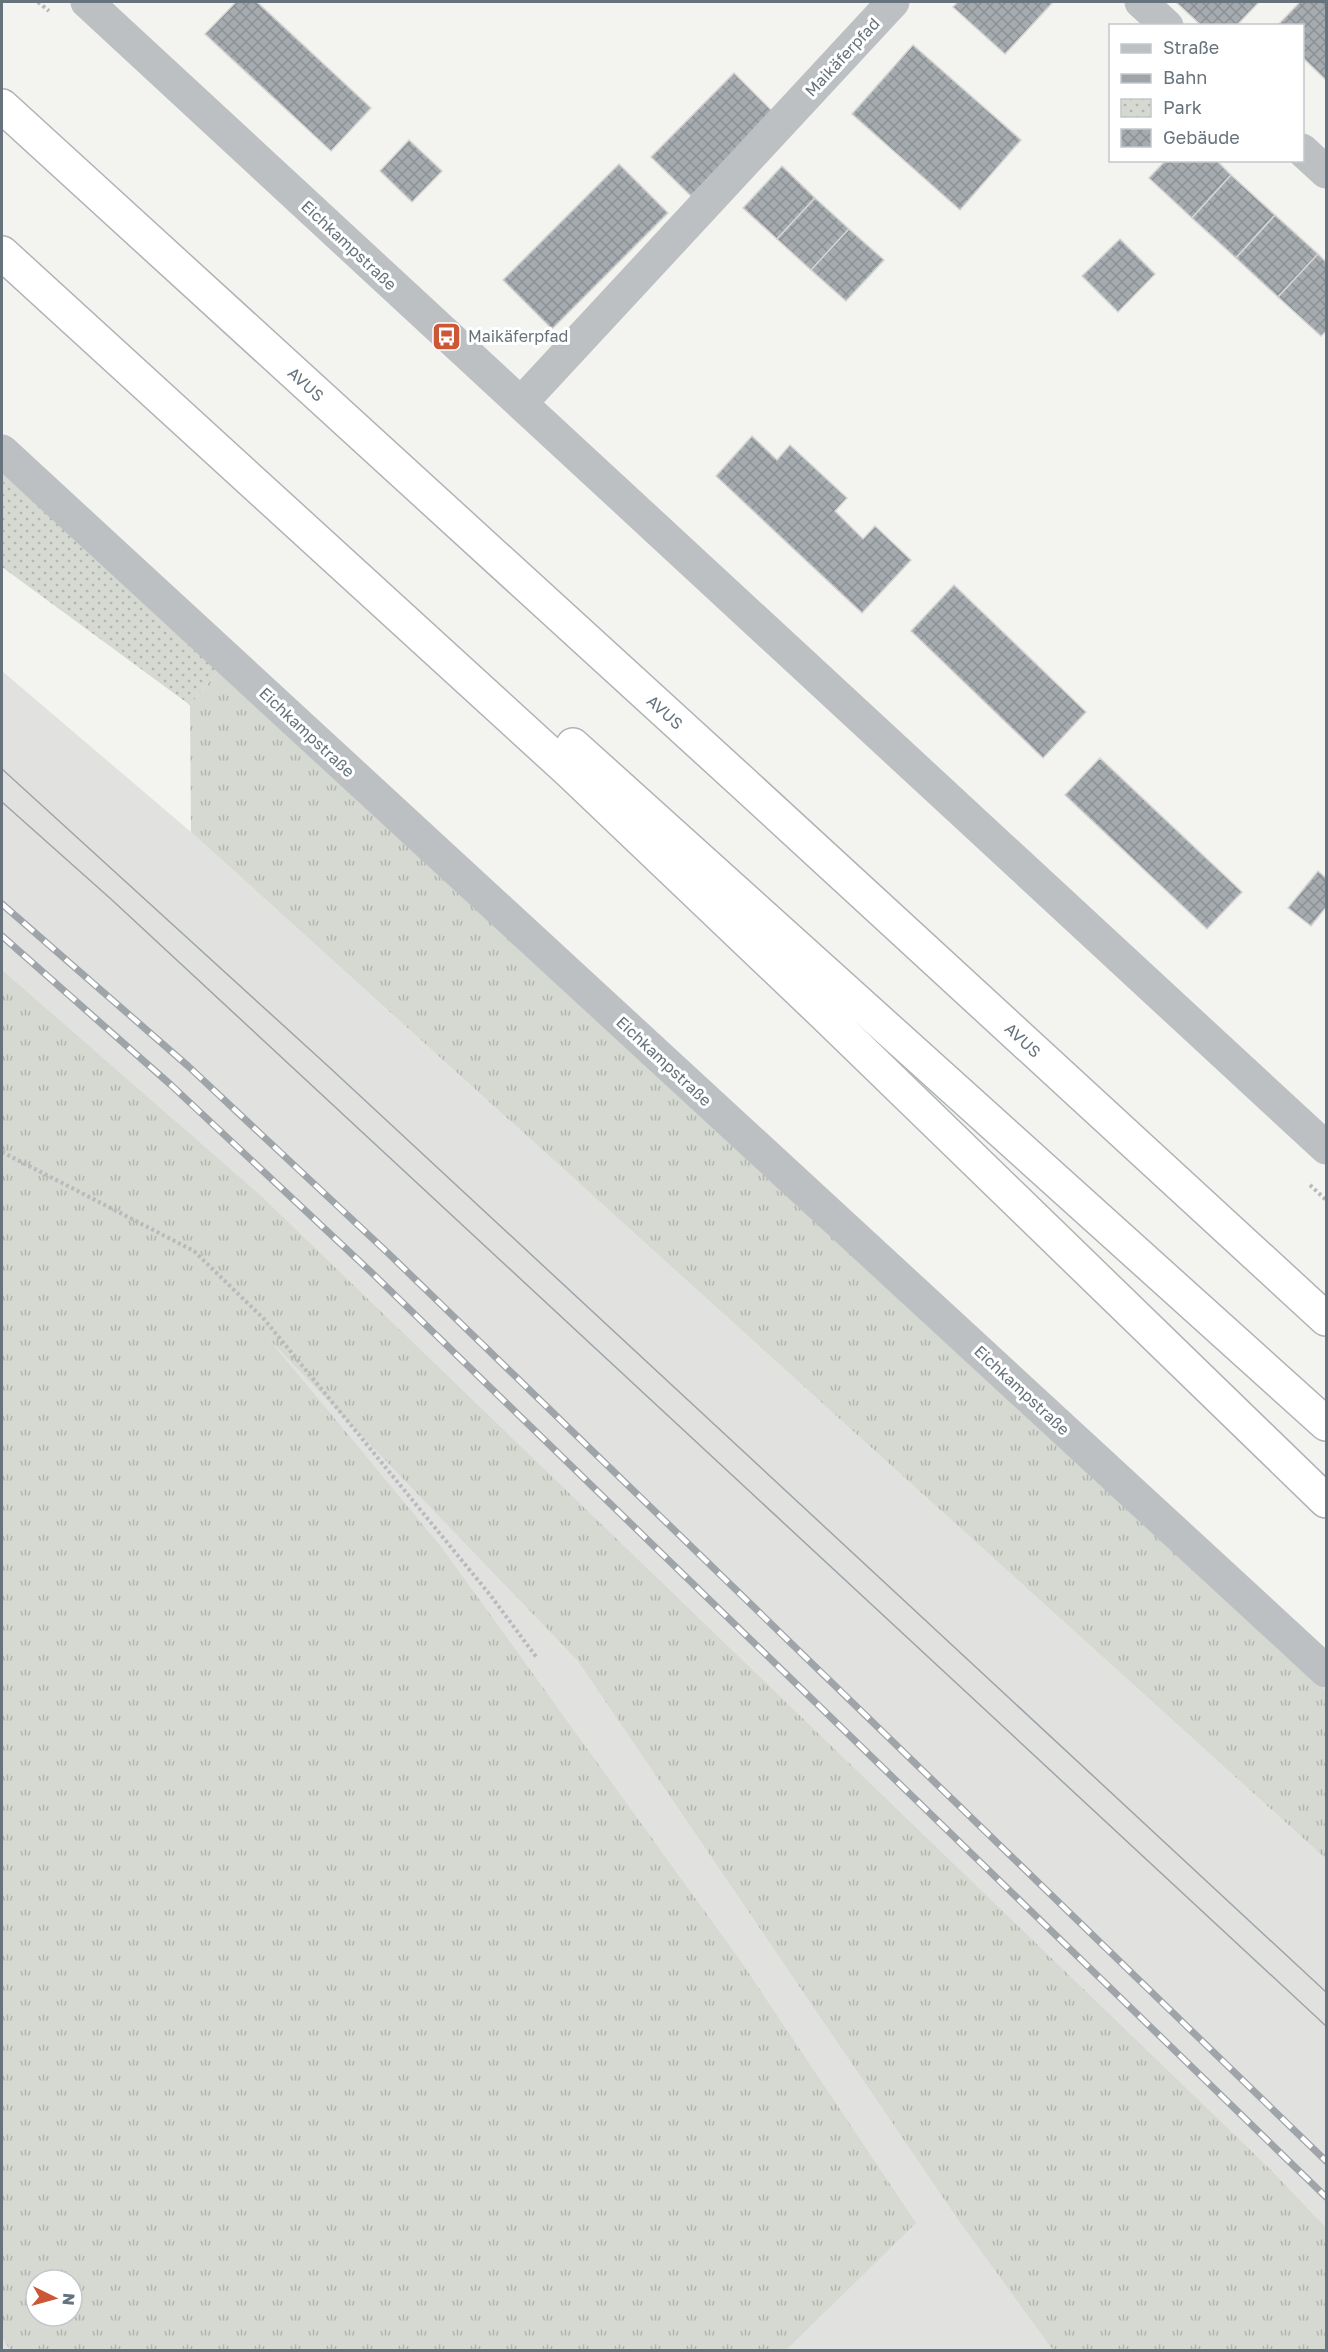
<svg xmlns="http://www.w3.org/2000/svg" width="1328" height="2352" font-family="'Golos Text',sans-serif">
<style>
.built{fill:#e1e2e0;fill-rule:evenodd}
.grass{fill:url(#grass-tufts);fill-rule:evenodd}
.park{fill:url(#park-dots)}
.building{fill:url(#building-cross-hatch);stroke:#d4d4d2;stroke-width:1.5}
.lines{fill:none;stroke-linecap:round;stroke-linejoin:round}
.motorway-casing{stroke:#b0b3b5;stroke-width:36}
.path{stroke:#b8babc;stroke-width:4;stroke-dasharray:3 3;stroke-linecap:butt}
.minor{stroke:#bdc0c3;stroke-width:33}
.tertiary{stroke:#bdc0c3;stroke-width:33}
.motorway{stroke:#fff;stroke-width:33}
.tram{stroke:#9ea4a8;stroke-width:1.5}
.rail-casing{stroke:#9ea4a8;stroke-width:7}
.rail{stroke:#fff;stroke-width:4.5;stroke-dasharray:14;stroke-linecap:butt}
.labels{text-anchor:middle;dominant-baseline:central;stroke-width:6;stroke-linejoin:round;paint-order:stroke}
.street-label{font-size:16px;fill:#66737d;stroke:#fff}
.poi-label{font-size:16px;fill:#66737d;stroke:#fff;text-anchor:start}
</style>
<defs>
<pattern id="grass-tufts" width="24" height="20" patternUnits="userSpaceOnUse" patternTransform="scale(1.5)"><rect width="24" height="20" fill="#d5d9d1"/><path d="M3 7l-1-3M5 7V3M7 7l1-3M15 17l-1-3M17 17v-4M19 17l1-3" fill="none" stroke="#b1b4af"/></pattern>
<pattern id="park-dots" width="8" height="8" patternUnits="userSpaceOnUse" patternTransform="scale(1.5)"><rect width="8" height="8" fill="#d5d9d1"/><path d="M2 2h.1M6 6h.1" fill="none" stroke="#b1b4af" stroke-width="1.8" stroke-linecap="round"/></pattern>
<pattern id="building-cross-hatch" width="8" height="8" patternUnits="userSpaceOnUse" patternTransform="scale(1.5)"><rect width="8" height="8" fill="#a5abaf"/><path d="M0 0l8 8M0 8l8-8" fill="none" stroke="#8a9094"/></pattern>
</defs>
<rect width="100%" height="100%" fill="#f3f3f0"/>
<path class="built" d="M2,671L191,832L1326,1859V2350H2ZM36,2280H72V2316H36Z"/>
<g class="grass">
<path d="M218,671L1326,1690V1859L191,832L190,705Z"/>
<path d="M2,970L260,1195L1271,2170L1326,2228V2350H1053L957,2218L578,1661L267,1337L442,1548L742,1963L916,2223L786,2350H10L2,2337ZM36,2280H72V2316H36Z"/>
</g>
<path class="park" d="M2,473L218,671L190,705L2,567Z"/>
<g class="building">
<path d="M236,2H257L371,108L331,151L205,34Z"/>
<path d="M958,2H1053L1005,54L953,7Z"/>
<path d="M1176,2H1259L1236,26H1202Z"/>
<path d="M1300,2H1326V80L1302,57V26H1277Z"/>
<path d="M913,45L1021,140L960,210L852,114Z"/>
<path d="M734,73L773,112L691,196L651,157Z"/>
<path d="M409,140L442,171L412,202L380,171Z"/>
<path d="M1166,160H1216L1231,175L1192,218L1149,178Z"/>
<path d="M619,164L668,213L552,329L503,280Z"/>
<path d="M782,166L815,198L777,239L743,208Z"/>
<path d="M1231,175L1275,215L1236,258L1192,218Z"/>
<path d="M815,198L849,229L811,270L777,239Z"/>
<path d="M1275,215L1318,254L1278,297L1236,258Z"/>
<path d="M849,229L884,260L846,301L811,270Z"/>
<path d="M1120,239L1155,274L1118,312L1082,276Z"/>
<path d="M1318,254L1326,262V331L1321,336L1278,297Z"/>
<path d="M752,436L777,460L790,445L847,498L835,511L863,539L875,526L911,560L862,613L716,476Z"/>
<path d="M954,585L1086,712L1043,758L911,631Z"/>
<path d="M1100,758L1242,892L1207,929L1065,795Z"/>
<path d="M1318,871L1326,878V907L1311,926L1288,908Z"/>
</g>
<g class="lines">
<defs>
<g id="motorway">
<path d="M2,106L741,781L1326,1319"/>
<path d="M2,253L570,772L825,1015L1326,1501"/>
<path d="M573,745L1326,1424"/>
</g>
</defs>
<use href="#motorway" class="motorway-casing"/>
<g class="path">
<path d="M38,2L49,11"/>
<path d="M2,1152L194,1251L264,1319L491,1596L537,1658"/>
<path d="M1310,1185L1326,1200"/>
</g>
<g class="minor">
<path d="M1141,2L1167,26"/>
<path d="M1302,150L1326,172"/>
<path d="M521,403L893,2"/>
<path d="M2,451L1326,1671"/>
</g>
<path class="tertiary" d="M87,2L1326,1148"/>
<use href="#motorway" class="motorway"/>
<g class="tram">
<path d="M2,769L329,1067L1326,1992"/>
<path d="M2,802L112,900L1326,2026"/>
</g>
<defs>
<g id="rail">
<path d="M2,904L188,1066L389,1254L1326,2161"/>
<path d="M2,936L171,1085L371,1272L1326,2197"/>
</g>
</defs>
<use href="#rail" class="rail-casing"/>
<use href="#rail" class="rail"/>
</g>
<defs>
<symbol id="bus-square" viewBox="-11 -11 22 22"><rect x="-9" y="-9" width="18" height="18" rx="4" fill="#cc5737" stroke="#fff"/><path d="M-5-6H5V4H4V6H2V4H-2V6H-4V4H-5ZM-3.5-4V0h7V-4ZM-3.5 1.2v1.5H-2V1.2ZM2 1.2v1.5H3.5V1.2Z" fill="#fff"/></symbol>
</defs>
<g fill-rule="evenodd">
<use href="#bus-square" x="430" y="320" width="33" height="33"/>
</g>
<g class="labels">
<g class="street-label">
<text transform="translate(842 57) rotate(-47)">Maikäferpfad</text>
<text transform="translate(349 245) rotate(43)">Eichkampstraße</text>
<text transform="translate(306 384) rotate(42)">AVUS</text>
<text transform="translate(665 712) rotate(42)">AVUS</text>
<text transform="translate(307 732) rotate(43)">Eichkampstraße</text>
<text transform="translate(1023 1040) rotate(43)">AVUS</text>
<text transform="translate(664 1061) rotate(43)">Eichkampstraße</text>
<text transform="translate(1022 1390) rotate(43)">Eichkampstraße</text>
</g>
<g class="poi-label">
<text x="468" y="336">Maikäferpfad</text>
</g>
</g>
<rect width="1328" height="2352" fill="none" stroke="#66737d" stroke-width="6"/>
<rect x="1109" y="24" width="195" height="138" fill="#ffffff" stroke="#c2c7cb" stroke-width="1.5"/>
<rect x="1121" y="44" width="30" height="9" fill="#bdc0c3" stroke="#c2c7cb" stroke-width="1.5"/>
<text x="1163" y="54" font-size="18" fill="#66737d">Straße</text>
<rect x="1121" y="74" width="30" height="9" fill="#9ea4a8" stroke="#c2c7cb" stroke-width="1.5"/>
<text x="1163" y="84" font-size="18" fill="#66737d">Bahn</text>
<rect x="1121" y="99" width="30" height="18" fill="url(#park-dots)" stroke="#c2c7cb" stroke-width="1.5"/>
<text x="1163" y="114" font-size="18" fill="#66737d">Park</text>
<rect x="1121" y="129" width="30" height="18" fill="url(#building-cross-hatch)" stroke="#c2c7cb" stroke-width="1.5"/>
<text x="1163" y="144" font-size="18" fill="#66737d">Gebäude</text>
<g transform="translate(54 2298) rotate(95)"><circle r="28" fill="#ffffff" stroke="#c2c7cb" stroke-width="1.5"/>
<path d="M0-4.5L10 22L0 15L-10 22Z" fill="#cc5737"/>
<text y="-9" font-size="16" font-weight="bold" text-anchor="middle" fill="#66737d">N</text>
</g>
</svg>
